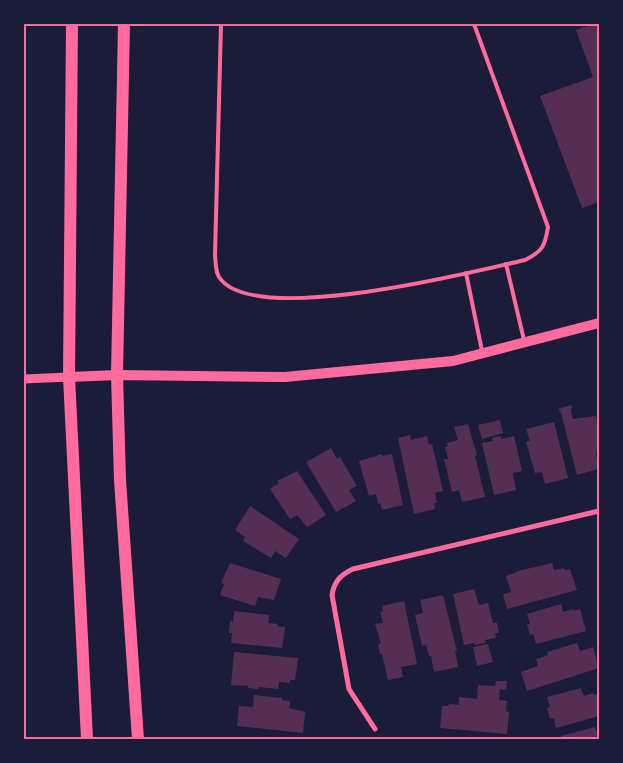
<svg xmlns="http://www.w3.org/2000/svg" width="623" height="763" font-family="'DejaVu Sans',sans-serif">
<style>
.building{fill:#542f53}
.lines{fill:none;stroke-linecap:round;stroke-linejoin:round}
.service{stroke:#ff6b9d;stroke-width:4}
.minor{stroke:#ff6b9d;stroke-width:5}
.tertiary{stroke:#ff6b9d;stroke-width:9}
.secondary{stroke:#ff6b9d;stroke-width:10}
.primary{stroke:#ff6b9d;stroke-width:12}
.neatline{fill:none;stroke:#ff6b9d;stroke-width:2}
</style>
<rect width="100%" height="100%" fill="#1b1b3a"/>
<g class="building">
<path d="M594,24H599V202L582,208L540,96L593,77L576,30Z"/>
<path d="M572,405L571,411L573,419L596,416L599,430V452L596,453L598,469L577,475L561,413L558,409Z"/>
<path d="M500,420L503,433L482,439L478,425Z"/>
<path d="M554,422L568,478L545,484L542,472L535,473L526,442L530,441L526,429Z"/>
<path d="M468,424L477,455L475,456L485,497L462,502L459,490L452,492L444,459H448L445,447L448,446L447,443L458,440L454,427Z"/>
<path d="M410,435L411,440L427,436L429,445L432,444L443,491L435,493L437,503H434L435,509L414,514L398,438Z"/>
<path d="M501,436V439L514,436L522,471L513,473L516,490L494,495L482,443L493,441L492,438Z"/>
<path d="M331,448L337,459L340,457L357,486L349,490L356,501L336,512L306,462Z"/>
<path d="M382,454V456L392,454L403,505L382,510L380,503L378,504L376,494L369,496L359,461Z"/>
<path d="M297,471L326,515L307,527L297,515L290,519L270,489L279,483L277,481Z"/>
<path d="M250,506L299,539L286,558L275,551L271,558L243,541L245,537L235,530Z"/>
<path d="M230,563L281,579L274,600L258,597L255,606L220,595L224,584L221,583Z"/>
<path d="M552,563L554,570L564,568L565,570L570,569L577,590L507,609L503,594L511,592L506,576L522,570Z"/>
<path d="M474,589L479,605L488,603L493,623H497L499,633H495L496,638L485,640L486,643L475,645L474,643L464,645L453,594Z"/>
<path d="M443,595L457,651H455L458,667L434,672L431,656H429L426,645L422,646L415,615L423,613L420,600Z"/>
<path d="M404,601L417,664L401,667L403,677L388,680L382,654H380L378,644L381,643L375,624L383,623L380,612L383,611L382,606Z"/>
<path d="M561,604L563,612L573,609V611L580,609L586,631L536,644L533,634L530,635L527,624H530L527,614Z"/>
<path d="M234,611L269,615L268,623L278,624L277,626L285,627L282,648L231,643L232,633H229L230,621L233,622Z"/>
<path d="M577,643L580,651L593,647L599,668L527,691L521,672L538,666L536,659L548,655L547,652Z"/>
<path d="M488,644L493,662L477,666L473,647Z"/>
<path d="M234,652L298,658L295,680H290V683L279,682L278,689L259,687L258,689L248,688V686L231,685Z"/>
<path d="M496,681H507L506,690L500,689L499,700L507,701L506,711L509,712L507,734L440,728L442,706H448L449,704L459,705V697L477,699L478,685L495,686Z"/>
<path d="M581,688L584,696L593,693V695L599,694V716L556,728L554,718L550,719L547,708L550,707L547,697Z"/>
<path d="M254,695L282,698V700L290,701L289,708L305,712L303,733L237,726L239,706L253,707Z"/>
<path d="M595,727L598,735H599V739H562L561,736Z"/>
</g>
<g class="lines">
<g class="service">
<path d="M221,24L215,255C216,262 215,271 219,277C252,328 472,272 525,260C543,251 545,246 548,227L474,24"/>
<path d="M506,264L524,340"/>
<path d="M466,273L482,351"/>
</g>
<path class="minor" d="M375,729L349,689L332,595C334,582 340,575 353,569L599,511"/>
<path class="tertiary" d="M24,379L69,377"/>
<path class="secondary" d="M69,377L117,375L285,377L453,361L599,323"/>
<g class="primary">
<path d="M72,24L69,377L87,739"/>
<path d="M124,24L117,375L120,480L138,739"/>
</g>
</g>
<rect width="623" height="763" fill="none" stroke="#1b1b3a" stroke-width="50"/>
<rect x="25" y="25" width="573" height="713" class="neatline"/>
</svg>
